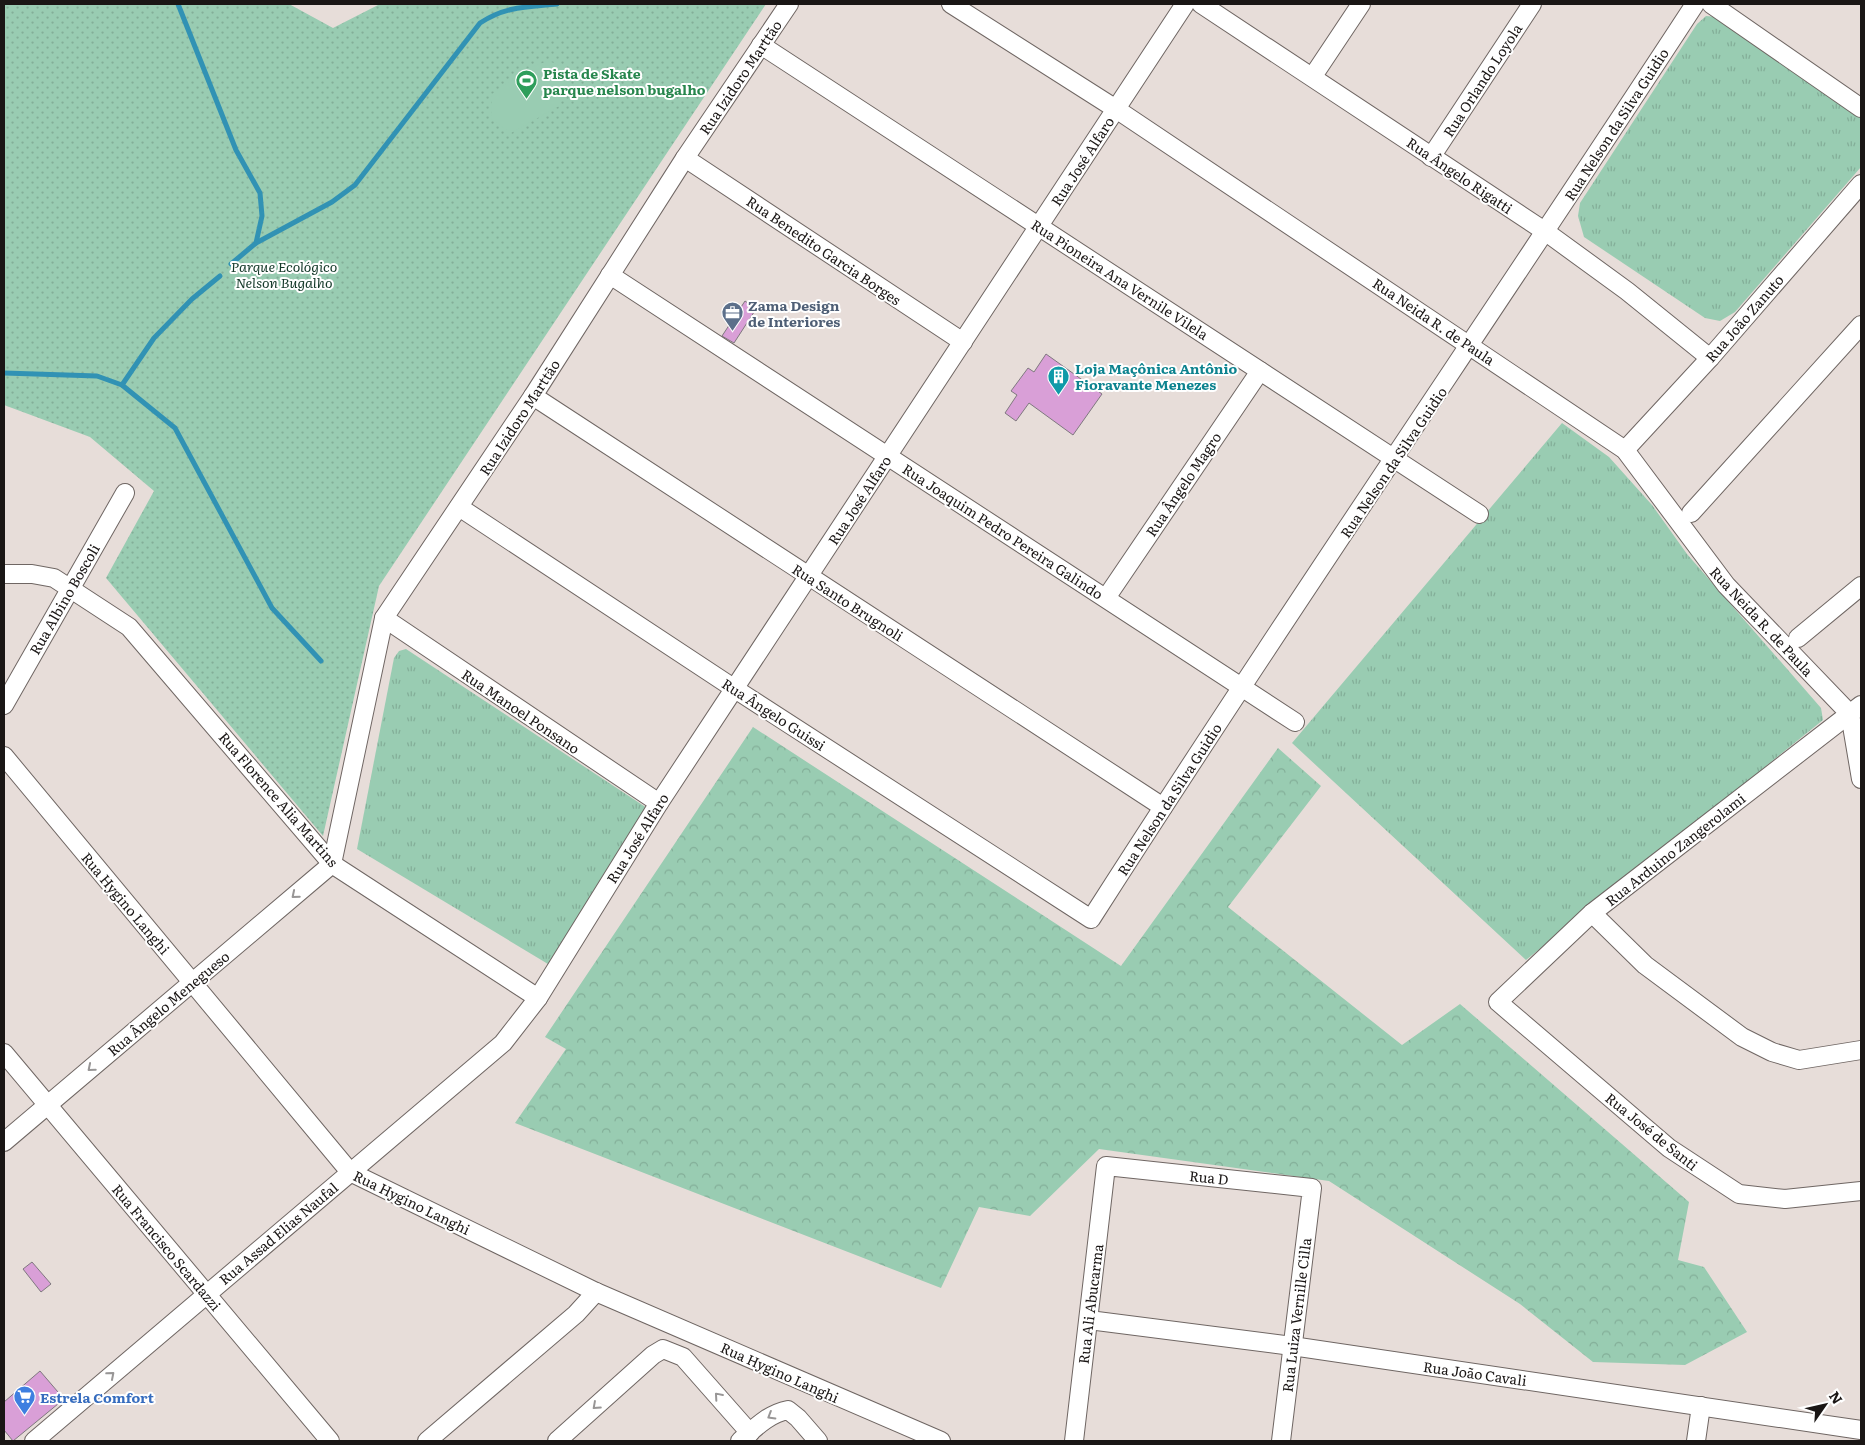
<svg xmlns="http://www.w3.org/2000/svg" width="1865" height="1445" font-family="Literata,serif">
<style>
.grass{fill:url(#grass-tufts)}
.forest{fill:url(#forest-crowns)}
.park{fill:url(#park-dots)}
.pitch{fill:#99ccb2}
.lines{fill:none;stroke-linecap:round;stroke-linejoin:round}
.stream{stroke:#3192b4;stroke-width:5}
.building{fill:#d99fd7;stroke:#7f787f}
.minor-casing{stroke:#6f6663;stroke-width:20}
.minor{stroke:#fff;stroke-width:18}
.oneway{stroke:#989696}
.labels{text-anchor:middle;dominant-baseline:central;stroke-width:4;stroke-linejoin:round;paint-order:stroke}
.leisure-label{font-size:14px;font-weight:bold;fill:#27864d;stroke:#fff;text-anchor:start}
.street-label{font-size:14px;fill:#1a1615;stroke:#fff}
.park-label{font-size:14px;font-style:italic;fill:#143929;stroke:#fff}
.service-label{font-size:14px;font-weight:bold;fill:#4e5e75;stroke:#fff;text-anchor:start}
.culture-label{font-size:14px;font-weight:bold;fill:#0d838f;stroke:#fff;text-anchor:start}
.shop-label{font-size:14px;font-weight:bold;fill:#366cbe;stroke:#fff;text-anchor:start}
</style>
<defs>
<pattern id="grass-tufts" width="24" height="20" patternUnits="userSpaceOnUse" patternTransform="scale(1.25)"><rect width="24" height="20" fill="#99ccb2"/><path d="M3 7l-1-3M5 7V3M7 7l1-3M15 17l-1-3M17 17v-4M19 17l1-3" fill="none" stroke="#83ae98"/></pattern>
<pattern id="forest-crowns" width="20" height="18" patternUnits="userSpaceOnUse" patternTransform="scale(1.25)"><rect width="20" height="18" fill="#99ccb2"/><path d="M2 6a3 3 0 1 1 6 0M12 15a3 3 0 1 1 6 0" fill="none" stroke="#83ae98"/></pattern>
<pattern id="park-dots" width="8" height="8" patternUnits="userSpaceOnUse" patternTransform="scale(1.25)"><rect width="8" height="8" fill="#99ccb2"/><path d="M2 2h.1M6 6h.1" fill="none" stroke="#83ae98" stroke-width="1.8" stroke-linecap="round"/></pattern>
</defs>
<rect width="100%" height="100%" fill="#e7ddd9"/>
<g class="grass">
<path d="M1706,16L1718,17L1861,117V167L1735,312L1720,321L1705,318L1584,237L1578,216L1580,203L1697,24Z"/>
<path d="M1562,423L1609,457L1652,505L1687,554L1821,708L1823,720L1526,960L1292,743Z"/>
<path d="M406,649L647,808L548,964L357,849L394,658L399,651Z"/>
</g>
<path class="forest" d="M753,727L1121,966L1278,748L1321,786L1228,907L1402,1045L1460,1004L1689,1202L1678,1260L1704,1267L1747,1332L1685,1365L1593,1362L1520,1304L1329,1181L1099,1149L1030,1216L979,1207L941,1288L515,1123L566,1049L545,1037Z"/>
<path class="park" d="M4,4H289L333,28L380,4H766L379,586L323,836L106,578L154,491L90,437L4,405Z"/>
<path class="pitch" d="M548,61L566,67L570,84L559,106L511,133L491,119L492,94L526,69Z"/>
<g class="lines">
<g class="stream">
<path d="M178,4L236,150L260,193L262,216L256,243"/>
<path d="M231,264L256,243L332,202L355,185L480,23C506,6 527,7 557,4"/>
<path d="M4,373L97,376L122,385L175,428L272,608L321,661"/>
<path d="M122,385L154,338L192,299L220,276"/>
</g>
</g>
<g class="building">
<path d="M745,301L756,309L734,343L722,336Z"/>
<path d="M1046,354L1102,394L1073,435L1029,403L1016,421L1005,413L1017,395L1011,391L1028,368L1034,372Z"/>
<path d="M32,1262L51,1284L41,1292L23,1269Z"/>
<path d="M40,1371L64,1399L13,1441L4,1430V1402Z"/>
</g>
<g class="lines">
<defs>
<g id="minor">
<path d="M951,4L1116,109L1625,450L1726,585L1850,714"/>
<path d="M1201,4L1546,232L1627,291L1710,358"/>
<path d="M1711,4L1861,108"/>
<path d="M761,45L1479,514"/>
<path d="M1313,76L1361,4"/>
<path d="M1431,157L1532,4"/>
<path d="M685,158L963,342"/>
<path d="M610,275L1295,722"/>
<path d="M533,396L1163,807"/>
<path d="M1625,450L1710,358L1861,184"/>
<path d="M459,507L735,689L1091,919C1288,611 1495,310 1695,4"/>
<path d="M1691,513L1861,325"/>
<path d="M4,574H32L54,578L129,627L332,864L538,998"/>
<path d="M1106,598L1260,371"/>
<path d="M384,618L659,803"/>
<path d="M1798,638L1861,586"/>
<path d="M4,705L125,493"/>
<path d="M1861,705L1592,913L1498,1002L1669,1148L1739,1194L1785,1199L1861,1191"/>
<path d="M1850,714L1861,779"/>
<path d="M4,756L350,1172L596,1292L941,1441"/>
<path d="M1592,913L1645,965L1742,1037L1772,1052L1799,1060L1861,1050"/>
<path d="M4,1053L330,1441"/>
<path d="M4,1142L332,864L384,618L533,396L685,158L789,4"/>
<path d="M1089,1320L1292,1346L1861,1430"/>
<path d="M34,1441L503,1043L538,998L659,803L1185,4"/>
<path d="M427,1441L576,1314L596,1292"/>
<path d="M557,1441L653,1355L663,1349L683,1357L750,1433"/>
<path d="M740,1441C755,1428 768,1414 788,1410L798,1418L818,1441"/>
<path d="M1074,1441L1106,1166L1312,1188L1281,1441"/>
<path d="M1696,1441L1701,1406"/>
</g>
</defs>
<use href="#minor" class="minor-casing"/>
<use href="#minor" class="minor"/>
</g>
<defs><path id="oneway-chevron" d="M-2-3.5L2.5 0L-2 3.5" fill="none" stroke-width="1.6" stroke-linecap="round" stroke-linejoin="round" transform="scale(1.25)"/></defs>
<g class="oneway">
<use href="#oneway-chevron" transform="translate(295 895) rotate(140)"/>
<use href="#oneway-chevron" transform="translate(91 1068) rotate(140)"/>
<use href="#oneway-chevron" transform="translate(111 1375) rotate(-41)"/>
<use href="#oneway-chevron" transform="translate(718 1396) rotate(-131)"/>
<use href="#oneway-chevron" transform="translate(596 1406) rotate(138)"/>
<use href="#oneway-chevron" transform="translate(771 1416) rotate(149)"/>
</g>
<defs>
<symbol id="stadium-pin" viewBox="-11 -11 22 30"><path d="M0 17L-7.5 6A9.5 9.5 0 1 1 7.5 6Z" fill="#2e9e5b" stroke="#fff"/><path d="M0-5a6.5 5 0 1 0 0 10a6.5 5 0 1 0 0-10ZM-3.5-1.8h7v3.6h-7Z" fill="#fff"/></symbol>
<symbol id="office-pin" viewBox="-11 -11 22 30"><path d="M0 17L-7.5 6A9.5 9.5 0 1 1 7.5 6Z" fill="#5c6f8a" stroke="#fff"/><path d="M-6-3h4V-5.5h4V-3h4V5H-6ZM-1-4.5V-3h2v-1.5ZM-6 0V1H6V0Z" fill="#fff"/></symbol>
<symbol id="building-pin" viewBox="-11 -11 22 30"><path d="M0 17L-7.5 6A9.5 9.5 0 1 1 7.5 6Z" fill="#0f9aa8" stroke="#fff"/><path d="M-4-6H4V6H1V3H-1V6H-4ZM-2.5-4.3h1.7v1.8h-1.7ZM.8-4.3h1.7v1.8H.8ZM-2.5-1h1.7V.8h-1.7ZM.8-1h1.7V.8H.8Z" fill="#fff"/></symbol>
<symbol id="supermarket-pin" viewBox="-11 -11 22 30"><path d="M0 17L-7.5 6A9.5 9.5 0 1 1 7.5 6Z" fill="#3f7fe0" stroke="#fff"/><path d="M-6-5.5h2.5l.6 2H6L4.5 2H-2.5L-4.4-4H-6ZM-1.5 3.2a1.3 1.3 0 1 0 .1 0ZM3 3.2a1.3 1.3 0 1 0 .1 0Z" fill="#fff"/></symbol>
</defs>
<g fill-rule="evenodd">
<use href="#stadium-pin" x="514" y="68" width="25" height="34"/>
<use href="#office-pin" x="720" y="300" width="25" height="34"/>
<use href="#building-pin" x="1046" y="364" width="25" height="34"/>
<use href="#supermarket-pin" x="12" y="1384" width="25" height="34"/>
</g>
<g class="labels">
<g class="leisure-label">
<text x="543" y="73">Pista de Skate<tspan x="543" dy="16">parque nelson bugalho</tspan></text>
</g>
<g class="street-label">
<text transform="translate(740 77) rotate(-56)">Rua Izidoro Marttão</text>
<text transform="translate(1482 80) rotate(-57)">Rua Orlando Loyola</text>
<text transform="translate(1616 124) rotate(-57)">Rua Nelson da Silva Guidio</text>
<text transform="translate(1082 161) rotate(-57)">Rua José Alfaro</text>
<text transform="translate(1460 175) rotate(34)">Rua Ângelo Rigatti</text>
<text transform="translate(824 250) rotate(34)">Rua Benedito Garcia Borges</text>
<text transform="translate(1120 279) rotate(33)">Rua Pioneira Ana Vernile Vilela</text>
<text transform="translate(1744 318) rotate(-49)">Rua João Zanuto</text>
<text transform="translate(1434 321) rotate(34)">Rua Neida R. de Paula</text>
<text transform="translate(519 417) rotate(-57)">Rua Izidoro Marttão</text>
<text transform="translate(1393 462) rotate(-56)">Rua Nelson da Silva Guidio</text>
<text transform="translate(1183 484) rotate(-56)">Rua Ângelo Magro</text>
<text transform="translate(859 500) rotate(-57)">Rua José Alfaro</text>
<text transform="translate(1003 531) rotate(33)">Rua Joaquim Pedro Pereira Galindo</text>
<text transform="translate(64 599) rotate(-60)">Rua Albino Boscoli</text>
<text transform="translate(848 602) rotate(33)">Rua Santo Brugnoli</text>
<text transform="translate(1762 621) rotate(47)">Rua Neida R. de Paula</text>
<text transform="translate(521 711) rotate(34)">Rua Manoel Ponsano</text>
<text transform="translate(774 714) rotate(33)">Rua Ângelo Guissi</text>
<text transform="translate(279 799) rotate(49)">Rua Florence Alia Martins</text>
<text transform="translate(1169 799) rotate(-57)">Rua Nelson da Silva Guidio</text>
<text transform="translate(637 838) rotate(-58)">Rua José Alfaro</text>
<text transform="translate(1675 849) rotate(-38)">Rua Arduino Zangerolami</text>
<text transform="translate(126 903) rotate(50)">Rua Hygino Langhi</text>
<text transform="translate(168 1003) rotate(-40)">Rua Ângelo Menegueso</text>
<text transform="translate(1652 1131) rotate(39)">Rua José de Santi</text>
<text transform="translate(1209 1177) rotate(6)">Rua D</text>
<text transform="translate(412 1202) rotate(26)">Rua Hygino Langhi</text>
<text transform="translate(278 1233) rotate(-40)">Rua Assad Elias Naufal</text>
<text transform="translate(167 1247) rotate(50)">Rua Francisco Scardazzi</text>
<text transform="translate(1090 1304) rotate(-83)">Rua Ali Abucarma</text>
<text transform="translate(1296 1315) rotate(-83)">Rua Luiza Vernille Cilla</text>
<text transform="translate(780 1372) rotate(24)">Rua Hygino Langhi</text>
<text transform="translate(1475 1373) rotate(8)">Rua João Cavali</text>
</g>
<g class="park-label">
<text x="284" y="266">Parque Ecológico<tspan x="284" dy="16">Nelson Bugalho</tspan></text>
</g>
<g class="service-label">
<text x="748" y="305">Zama Design<tspan x="748" dy="16">de Interiores</tspan></text>
</g>
<g class="culture-label">
<text x="1075" y="368">Loja Maçônica Antônio<tspan x="1075" dy="16">Fioravante Menezes</tspan></text>
</g>
<g class="shop-label">
<text x="40" y="1397">Estrela Comfort</text>
</g>
</g>
<rect width="1865" height="1445" fill="none" stroke="#1a1615" stroke-width="10"/>
<g transform="translate(1825 1405) rotate(56)" stroke="#ffffff" stroke-width="4" paint-order="stroke">
<path d="M0-4L9 19L0 12L-9 19Z" fill="#1a1615"/>
<text y="-8" font-size="14" font-weight="bold" text-anchor="middle" fill="#1a1615">N</text>
</g>
</svg>
